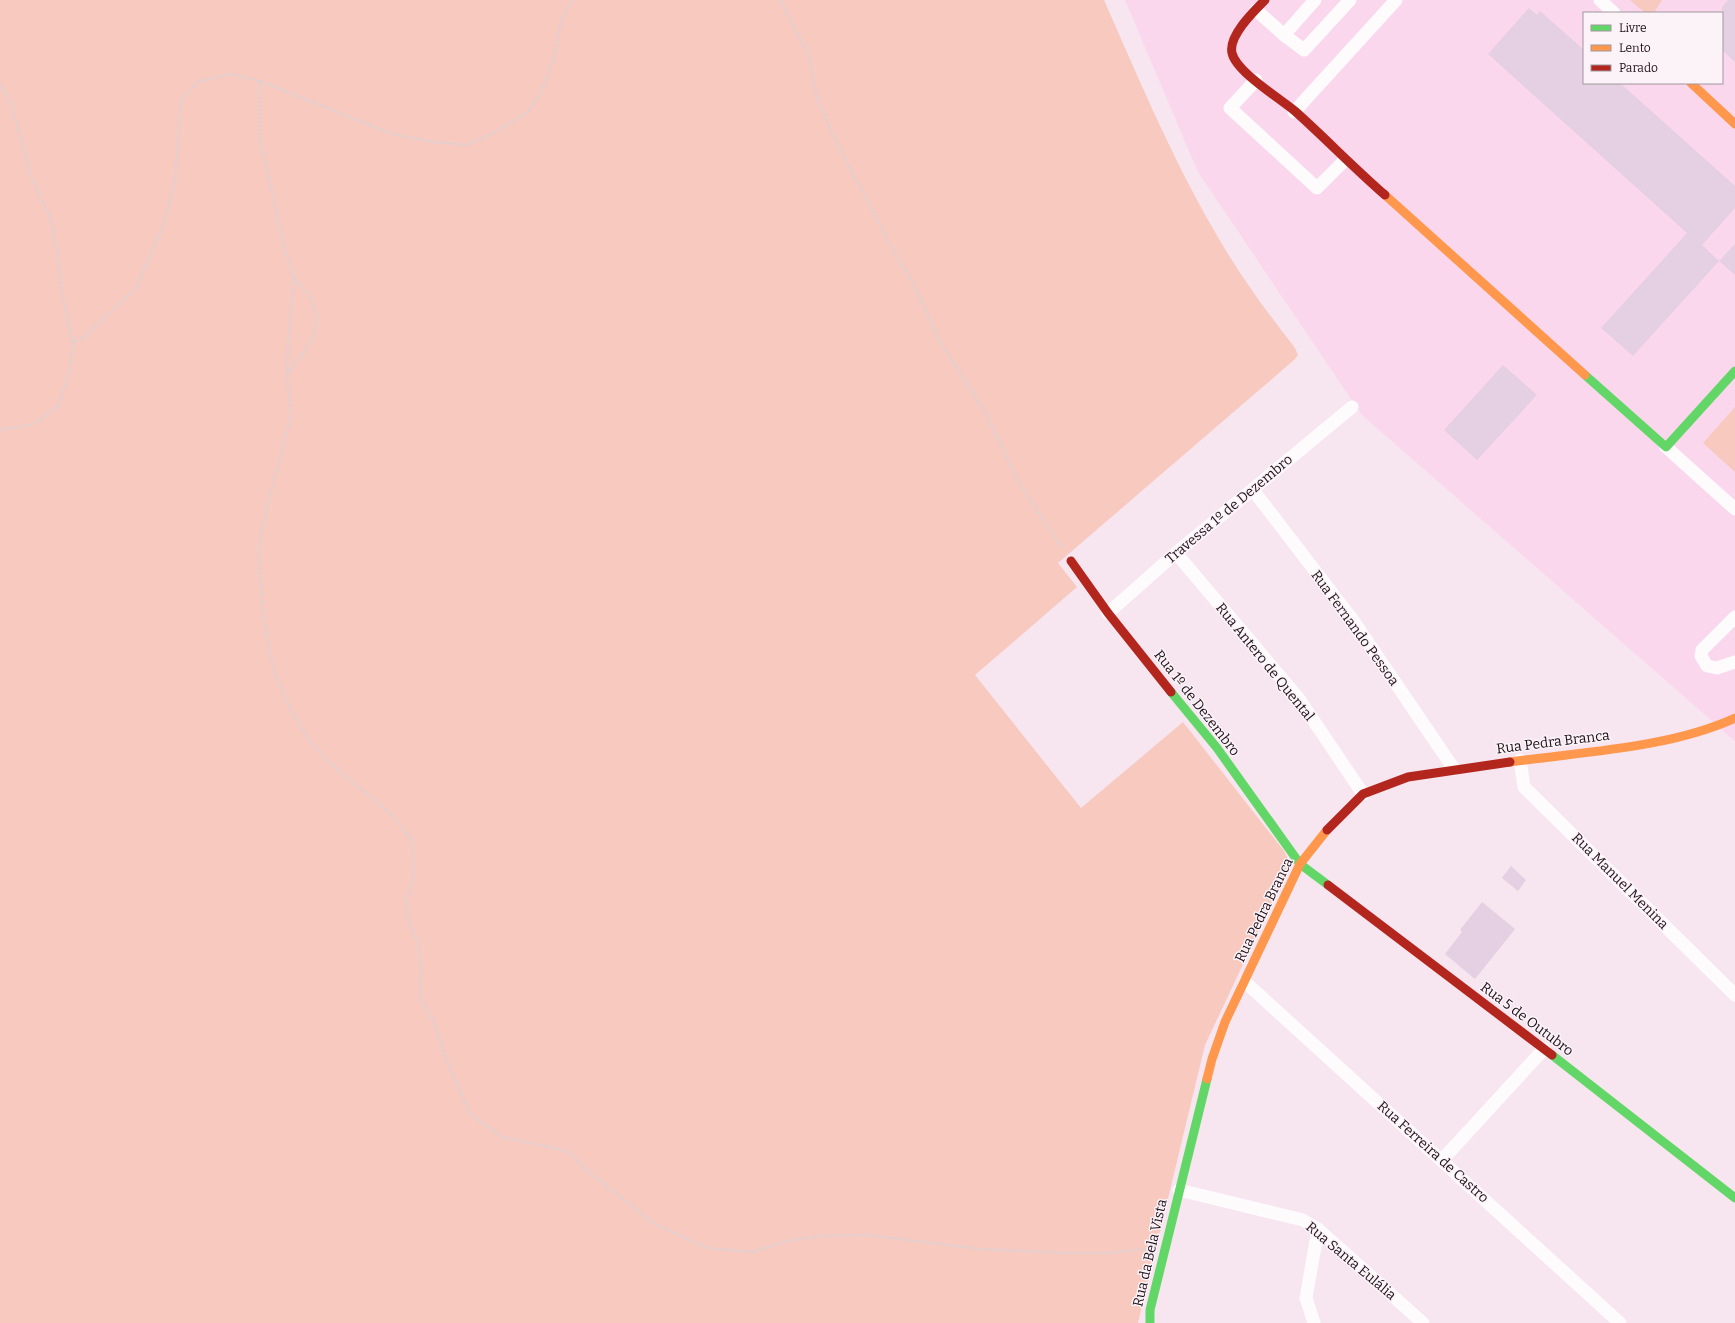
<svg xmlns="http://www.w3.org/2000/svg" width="1735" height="1323" font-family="Bitter,serif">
	<rect width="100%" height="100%" fill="#f7e5f0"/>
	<path fill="#fad7ec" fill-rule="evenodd" d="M1125,0H1735V741L1362,415L1198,172ZM1584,13H1722V83H1584Z"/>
	<g fill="#f8c9bf">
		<path d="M0,0H1104C1141,84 1177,170 1225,249C1246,284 1270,316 1295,348L1298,355L1294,360L1058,563L1077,587L975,675L1081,808L1183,722L1284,851L1289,861L1287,871L1205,1045L1138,1323H0Z"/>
		<path d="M1630,0H1662L1654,13H1645Z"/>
		<path d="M1735,407V472L1703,443Z"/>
	</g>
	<g fill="#e4cfe3">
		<path d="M1728,0H1735V62L1722,50V7Z"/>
		<path d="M1529,8L1537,15L1540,11L1584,50V83H1620L1735,186V208L1702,245L1719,261L1633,356L1601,328L1687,233L1488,54Z"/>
		<path d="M1735,244V275L1719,261Z"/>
		<path d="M1503,365L1537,395L1477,460L1444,430Z"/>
		<path d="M1511,866L1526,880L1518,891L1502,878Z"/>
		<path d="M1482,902L1515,929L1475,979L1445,954L1462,932L1460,930Z"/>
	</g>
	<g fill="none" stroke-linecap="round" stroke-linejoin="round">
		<g stroke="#d8d2d6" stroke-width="2.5" stroke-dasharray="2 2" stroke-linecap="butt">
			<path d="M780,0L808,54L818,101L833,135L888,241L911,280L941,343L986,414L1018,481L1063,549"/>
			<path d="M260,81L259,133L284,247L294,278L289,330L287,373L291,415L261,530L259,560L264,622L275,674L292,712L310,741L329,762L392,815L411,839L414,859L413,880L406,902L409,922L418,942L421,967L420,999L432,1018L445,1056L470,1114L502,1137L567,1151L588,1171L653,1223L707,1248L753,1252L787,1241L823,1236L867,1235L981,1249L1064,1253H1107L1148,1249"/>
			<path d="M0,84L12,106L32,179L51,220L57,253L63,298L73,343L70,369L58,406L34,424L0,430"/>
			<path d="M73,343L84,337L135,289L162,229L175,182L181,100L198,82L230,74L260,81L392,134L435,142L467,145L492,134L529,111L543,88L554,57L562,18L573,0"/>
			<path d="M288,373C305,352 328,326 310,297C306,290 299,284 294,278"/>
		</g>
		<g stroke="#fefbfd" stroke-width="13">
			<path d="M1315,0L1284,35L1304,50L1350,0"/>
			<path d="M1600,0L1614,13"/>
			<path d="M1256,10L1284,35"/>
			<path d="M1256,80L1230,108L1317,188L1345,160"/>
			<path d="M1294,112L1396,0"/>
			<path d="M1666,447L1735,509"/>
			<path d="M1253,490L1352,619L1454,769"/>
			<path d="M1176,553L1299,699L1363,794"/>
			<path d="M1108,613L1176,553L1352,407"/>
			<path d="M1735,617L1702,650L1701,656L1707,666L1717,668L1735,662"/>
			<path d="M1520,760L1524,787L1735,995"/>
			<path d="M1245,982L1620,1323"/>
			<path d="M1442,1160L1544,1049"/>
			<path d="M1179,1190L1303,1220L1318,1229L1423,1323"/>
			<path d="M1314,1323L1306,1298L1318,1229"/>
		</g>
		<g stroke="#63d668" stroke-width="9">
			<path d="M1585,375L1666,447L1735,371"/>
			<path d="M1171,692L1217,748L1300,864L1328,885"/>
			<path d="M1552,1055L1735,1198"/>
			<path d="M1150,1323V1310L1207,1079"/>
		</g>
		<g stroke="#ff974d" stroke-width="9">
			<path d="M1691,83L1735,124"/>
			<path d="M1385,195L1585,375"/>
			<path d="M1510,762C1581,752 1670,748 1735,718"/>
			<path d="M1207,1079L1212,1059L1225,1022L1300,864L1327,830"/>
		</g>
		<g stroke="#b3261e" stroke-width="9">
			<path d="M1265,0C1254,11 1228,36 1232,53C1236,72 1281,99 1296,112C1326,139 1354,168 1385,195"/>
			<path d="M1071,561L1108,613L1171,692"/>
			<path d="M1327,830L1363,794L1408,777L1510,762"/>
			<path d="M1328,885L1552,1055"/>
		</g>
	</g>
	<g text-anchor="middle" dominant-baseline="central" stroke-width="3" stroke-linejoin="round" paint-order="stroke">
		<g font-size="14" fill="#1d1018" stroke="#fbf3f7">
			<text transform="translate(1229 509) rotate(-40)">Travessa 1º de Dezembro</text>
			<text transform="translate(1355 628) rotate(54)">Rua Fernando Pessoa</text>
			<text transform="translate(1265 662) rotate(51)">Rua Antero de Quental</text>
			<text transform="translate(1197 703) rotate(52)">Rua 1º de Dezembro</text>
			<text transform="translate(1553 742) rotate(-7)">Rua Pedra Branca</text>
			<text transform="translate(1620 881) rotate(45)">Rua Manuel Menina</text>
			<text transform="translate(1264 910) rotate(-64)">Rua Pedra Branca</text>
			<text transform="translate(1527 1019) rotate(37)">Rua 5 de Outubro</text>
			<text transform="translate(1433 1152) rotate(42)">Rua Ferreira de Castro</text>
			<text transform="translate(1150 1253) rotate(-77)">Rua da Bela Vista</text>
			<text transform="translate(1351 1261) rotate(40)">Rua Santa Eulália</text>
		</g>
	</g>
	<rect x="1583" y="12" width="140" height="72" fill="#fbf3f7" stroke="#a2989e"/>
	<rect x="1591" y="25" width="20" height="6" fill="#63d668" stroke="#a2989e"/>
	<text x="1619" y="32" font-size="12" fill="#1d1018">Livre</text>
	<rect x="1591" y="45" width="20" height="6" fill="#ff974d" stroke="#a2989e"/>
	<text x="1619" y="52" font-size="12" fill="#1d1018">Lento</text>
	<rect x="1591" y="65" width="20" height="6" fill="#b3261e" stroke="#a2989e"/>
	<text x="1619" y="72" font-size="12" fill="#1d1018">Parado</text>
</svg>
